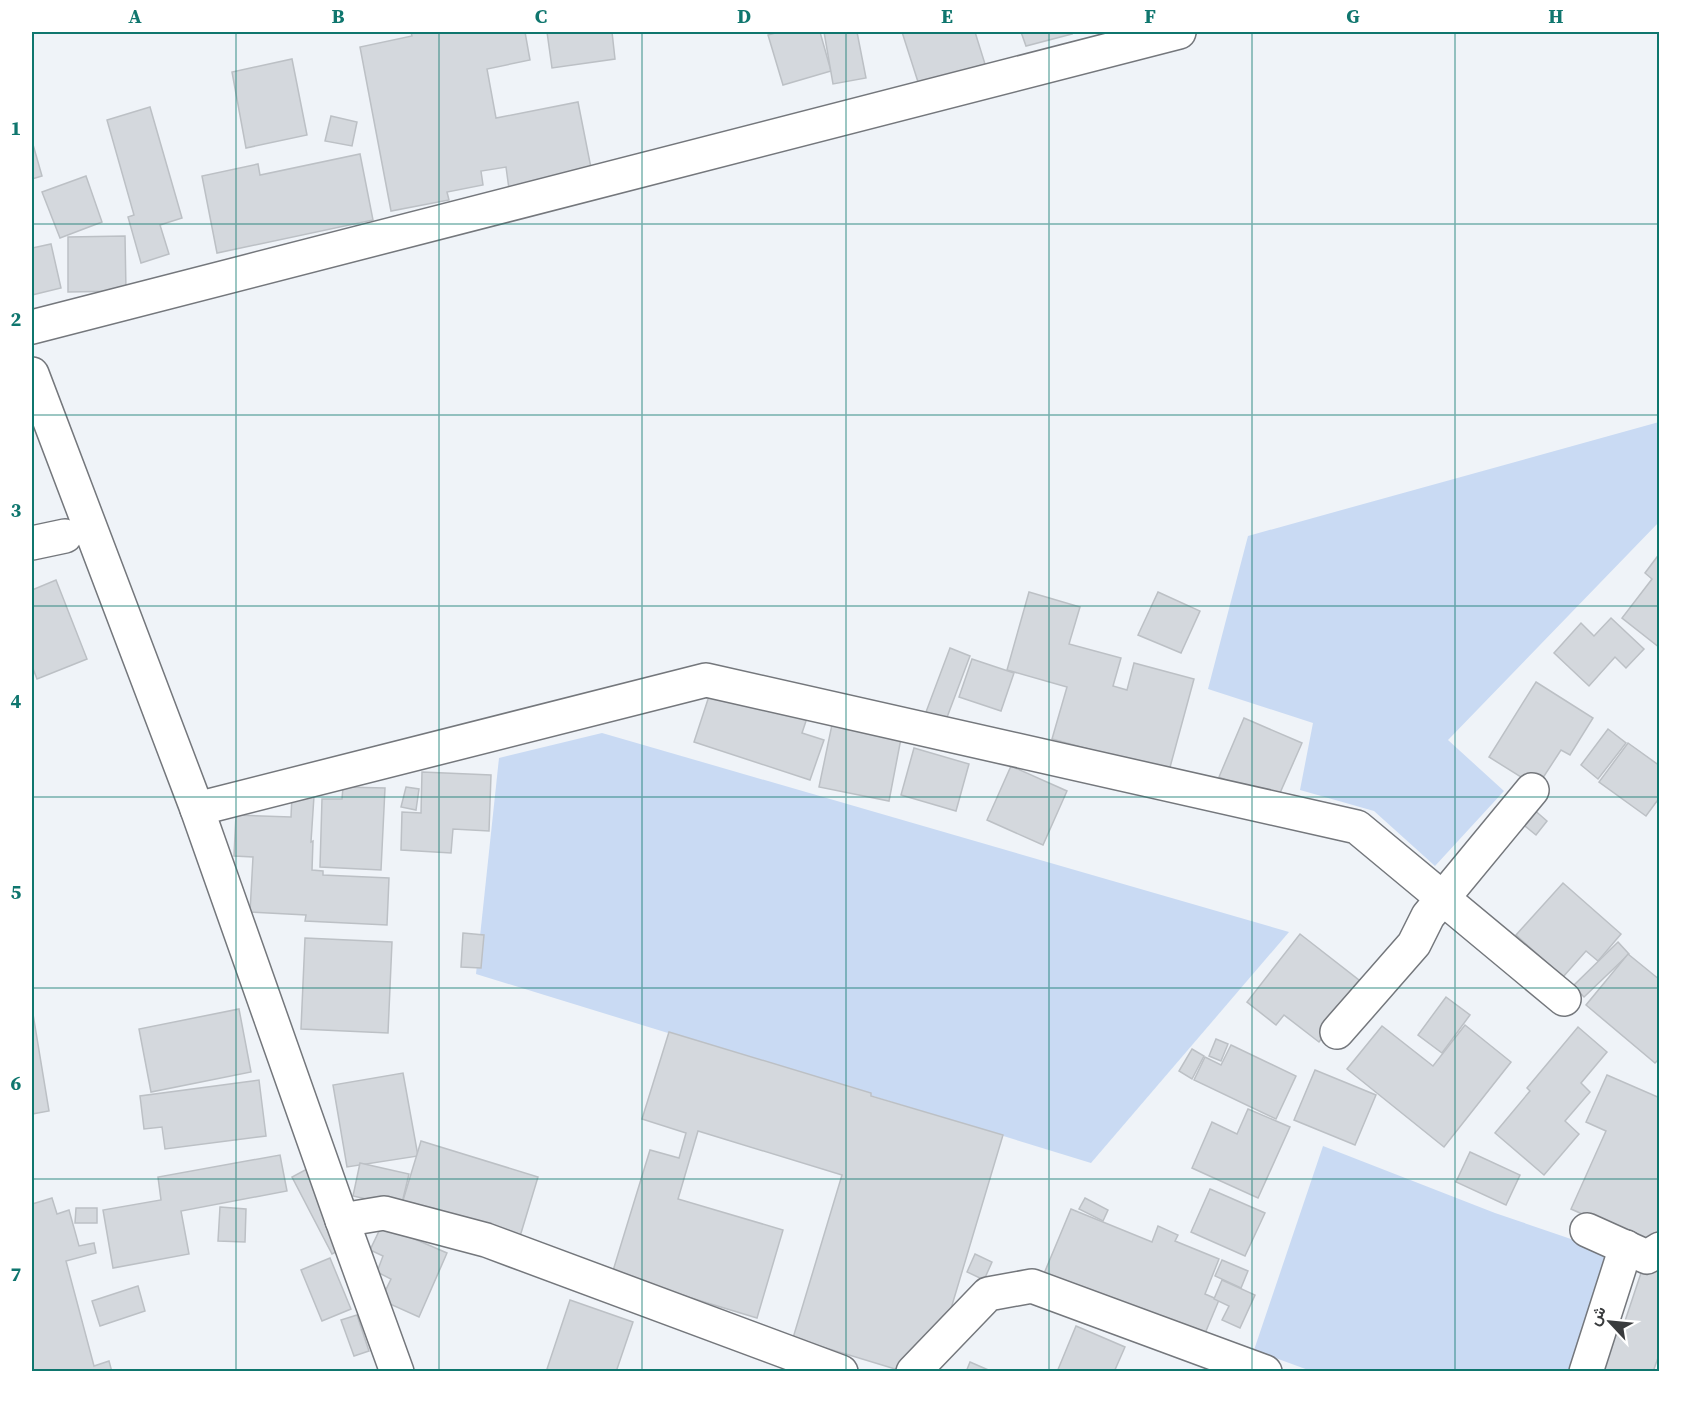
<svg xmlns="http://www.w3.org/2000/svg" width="1691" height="1403" font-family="'Source Serif 4',Vazirmatn,serif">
	<rect width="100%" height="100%" fill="#eff3f8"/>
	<g fill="#c9daf3">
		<path d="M1659,422V522L1448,740L1504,791L1435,866L1374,811L1300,790L1313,723L1208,689L1248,536Z"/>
		<path d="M602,733L1289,932L1091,1163L476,974L499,758Z"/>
		<path d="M1323,1146L1495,1213L1612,1253L1575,1371H1311L1254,1350Z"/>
	</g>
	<g fill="#d4d8dd" stroke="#bcc0c5" stroke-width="1.5">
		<path d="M411,32H525L530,60L487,69L496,118L578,102L592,173L509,189L506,167L481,171L483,185L447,192L449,200L391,211L360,47L412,36Z"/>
		<path d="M547,32H612L615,59L552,68Z"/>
		<path d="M779,32H820L831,71L783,85L768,35Z"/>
		<path d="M824,32H857L866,78L833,84Z"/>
		<path d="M902,32H975L985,64L919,85Z"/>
		<path d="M1021,32H1071L1072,34L1026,46Z"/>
		<path d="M292,59L307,135L246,148L232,72Z"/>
		<path d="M150,107L182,218L160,225L169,254L141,263L128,217L134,215L107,120Z"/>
		<path d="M331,116L357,122L352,146L325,141Z"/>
		<path d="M32,141L42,176L32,179Z"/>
		<path d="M360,154L373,220L217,253L202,176L258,164L260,175Z"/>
		<path d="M86,176L102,222L60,238L42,192Z"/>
		<path d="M125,236L126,291L68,292V237Z"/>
		<path d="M51,244L61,288L32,295V248Z"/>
		<path d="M1657,557L1660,560V648L1622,618L1652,579L1645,573Z"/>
		<path d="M56,580L87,659L37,679L32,666V590Z"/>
		<path d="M1029,592L1080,607L1069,644L1121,658L1113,686L1127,690L1134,663L1194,679L1169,771L1052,739L1067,687L1007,670Z"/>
		<path d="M1158,592L1200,611L1181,653L1138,635Z"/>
		<path d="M1611,618L1644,649L1626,668L1615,657L1589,686L1554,653L1581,623L1594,636Z"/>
		<path d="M950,648L970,656L946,720L926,712Z"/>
		<path d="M972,659L1014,673L1001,711L959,697Z"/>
		<path d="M1536,682L1593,718L1570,755L1561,750L1537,787L1489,757Z"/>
		<path d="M712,687L807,718L802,733L824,740L810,780L694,742Z"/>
		<path d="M834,715L903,728L889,801L819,787Z"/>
		<path d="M1244,718L1302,743L1276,802L1219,777Z"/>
		<path d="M1608,729L1626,743L1598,779L1581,765Z"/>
		<path d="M1628,743L1660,766V797L1646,816L1599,782Z"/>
		<path d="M914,748L969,764L956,811L901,795Z"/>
		<path d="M1011,766L1067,791L1043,845L987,820Z"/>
		<path d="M422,772L491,775L489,831L453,829L451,853L401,850L402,812L421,813Z"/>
		<path d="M343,787L385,788L381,870L320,867L322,799H342Z"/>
		<path d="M406,787L419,789L416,810L401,807Z"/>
		<path d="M292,795L314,796L311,842L313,841L312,870L323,871V875L389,878L387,925L305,921L306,915L250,912L253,857L234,856L236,815L291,817Z"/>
		<path d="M1532,808L1547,821L1536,835L1520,822Z"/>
		<path d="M1563,883L1621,934L1598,961L1586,951L1563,977L1516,935Z"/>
		<path d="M463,933L484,935L481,968L461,967Z"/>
		<path d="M1300,934L1364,984L1319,1042L1284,1015L1276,1025L1247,1002Z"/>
		<path d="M305,938L392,942L388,1033L301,1029Z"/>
		<path d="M1618,942L1629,954L1584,997L1573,986Z"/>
		<path d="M1628,954L1660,980V1058L1655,1063L1586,1005Z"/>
		<path d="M1446,997L1470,1015L1442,1053L1418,1035Z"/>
		<path d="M32,1008L49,1111L32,1114Z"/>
		<path d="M239,1009L251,1072L151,1092L139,1029Z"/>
		<path d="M1465,1025L1511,1062L1444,1147L1347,1069L1382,1026L1433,1066Z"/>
		<path d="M1578,1027L1607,1052L1581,1083L1590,1092L1565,1121L1579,1134L1544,1175L1495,1133L1530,1091L1527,1088Z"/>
		<path d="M669,1032L871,1093V1096L1003,1135L932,1372H905L793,1338L842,1175L698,1131L678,1199L783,1230L757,1318L612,1274L650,1150L679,1158L686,1133L642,1119Z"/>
		<path d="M1216,1039L1228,1044L1221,1061L1209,1056Z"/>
		<path d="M1231,1045L1296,1076L1276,1119L1194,1080L1205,1057L1221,1065Z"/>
		<path d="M1192,1049L1204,1056L1192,1079L1179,1071Z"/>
		<path d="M1315,1070L1376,1095L1355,1145L1294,1120Z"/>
		<path d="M403,1073L418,1156L347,1167L333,1085Z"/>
		<path d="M1607,1075L1660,1098V1235L1654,1246L1571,1209L1606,1131L1586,1122Z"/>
		<path d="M259,1080L266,1136L165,1149L162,1127L144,1129L140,1096Z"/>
		<path d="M1248,1109L1290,1127L1258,1198L1192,1168L1212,1122L1237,1134Z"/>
		<path d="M421,1141L538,1177L518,1243L401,1207Z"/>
		<path d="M1470,1152L1520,1175L1506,1205L1456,1182Z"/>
		<path d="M280,1155L287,1191L181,1211L189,1254L113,1268L103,1210L161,1200L158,1177Z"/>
		<path d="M320,1162L360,1240L332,1254L292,1177Z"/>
		<path d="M360,1163L409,1174L401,1207L353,1196Z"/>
		<path d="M1210,1189L1265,1213L1245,1256L1191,1232Z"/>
		<path d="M52,1198L57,1214L69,1210L79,1246L94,1243L96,1253L66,1261L94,1366L109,1361L112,1372H32V1204Z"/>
		<path d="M1085,1198L1108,1210L1103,1221L1079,1209Z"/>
		<path d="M220,1207L246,1209L245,1242L218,1241Z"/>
		<path d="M76,1208H97V1223H75Z"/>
		<path d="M1071,1209L1152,1242L1158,1226L1178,1235L1175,1241L1219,1259L1205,1294L1219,1300L1201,1343L1043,1276Z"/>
		<path d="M382,1225L447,1253L419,1317L381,1300L391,1279L377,1272L383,1256L370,1250Z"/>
		<path d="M975,1254L992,1262L984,1280L967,1272Z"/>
		<path d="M330,1258L351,1309L322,1321L301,1270Z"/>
		<path d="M1222,1260L1248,1271L1241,1288L1215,1276Z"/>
		<path d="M1644,1264L1660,1269V1352L1653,1372H1598L1604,1321L1623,1327Z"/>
		<path d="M1222,1280L1255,1295L1240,1328L1222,1320L1229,1306L1214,1299Z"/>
		<path d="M138,1286L145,1311L100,1326L92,1301Z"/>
		<path d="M570,1300L633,1322L616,1372H555L547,1369Z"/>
		<path d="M357,1315L369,1351L354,1356L341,1320Z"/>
		<path d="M1076,1326L1125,1347L1114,1372H1057Z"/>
		<path d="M970,1362L993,1372H966Z"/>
	</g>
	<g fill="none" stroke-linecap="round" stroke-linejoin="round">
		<defs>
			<g id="minor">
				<path d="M32,327L1179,32"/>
				<path d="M32,374L197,809L342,1220L397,1372"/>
				<path d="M32,543L65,536"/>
				<path d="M197,809L706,680L1357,827L1564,999"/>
				<path d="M1337,1032L1414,944L1428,916L1532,790"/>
				<path d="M342,1220L384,1213L486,1240L841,1372"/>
				<path d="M1587,1230L1647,1257L1660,1249"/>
				<path d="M913,1372L988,1294L1032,1286L1265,1372"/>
				<path d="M1586,1372L1626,1247"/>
			</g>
		</defs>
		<use href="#minor" stroke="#74777c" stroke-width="36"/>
		<use href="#minor" stroke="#fff" stroke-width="33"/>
	</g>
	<path fill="none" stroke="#0f766e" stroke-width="1.5" stroke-opacity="0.55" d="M236,32V1372M439,32V1372M642,32V1372M846,32V1372M1049,32V1372M1252,32V1372M1455,32V1372M32,224H1660M32,415H1660M32,606H1660M32,797H1660M32,988H1660M32,1179H1660"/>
	<rect width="1691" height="1403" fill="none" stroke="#ffffff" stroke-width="66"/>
	<g transform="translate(1610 1322) rotate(296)" stroke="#ffffff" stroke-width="4.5" paint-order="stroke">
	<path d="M0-4.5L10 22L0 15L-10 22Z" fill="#393b3d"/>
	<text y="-9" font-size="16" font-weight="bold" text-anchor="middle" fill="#393b3d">ش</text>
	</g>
	<rect x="33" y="33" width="1625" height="1337" fill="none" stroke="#0f766e" stroke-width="2"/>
	<g font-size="20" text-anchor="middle" font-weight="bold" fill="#0f766e">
		<text x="135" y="23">A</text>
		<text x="338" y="23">B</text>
		<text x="541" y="23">C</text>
		<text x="744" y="23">D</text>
		<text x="947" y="23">E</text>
		<text x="1150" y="23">F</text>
		<text x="1353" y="23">G</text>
		<text x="1556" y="23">H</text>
		<text x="16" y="135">1</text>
		<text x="16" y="326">2</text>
		<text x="16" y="517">3</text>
		<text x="16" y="708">4</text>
		<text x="16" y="899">5</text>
		<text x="16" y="1090">6</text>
		<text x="16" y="1281">7</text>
	</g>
</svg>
